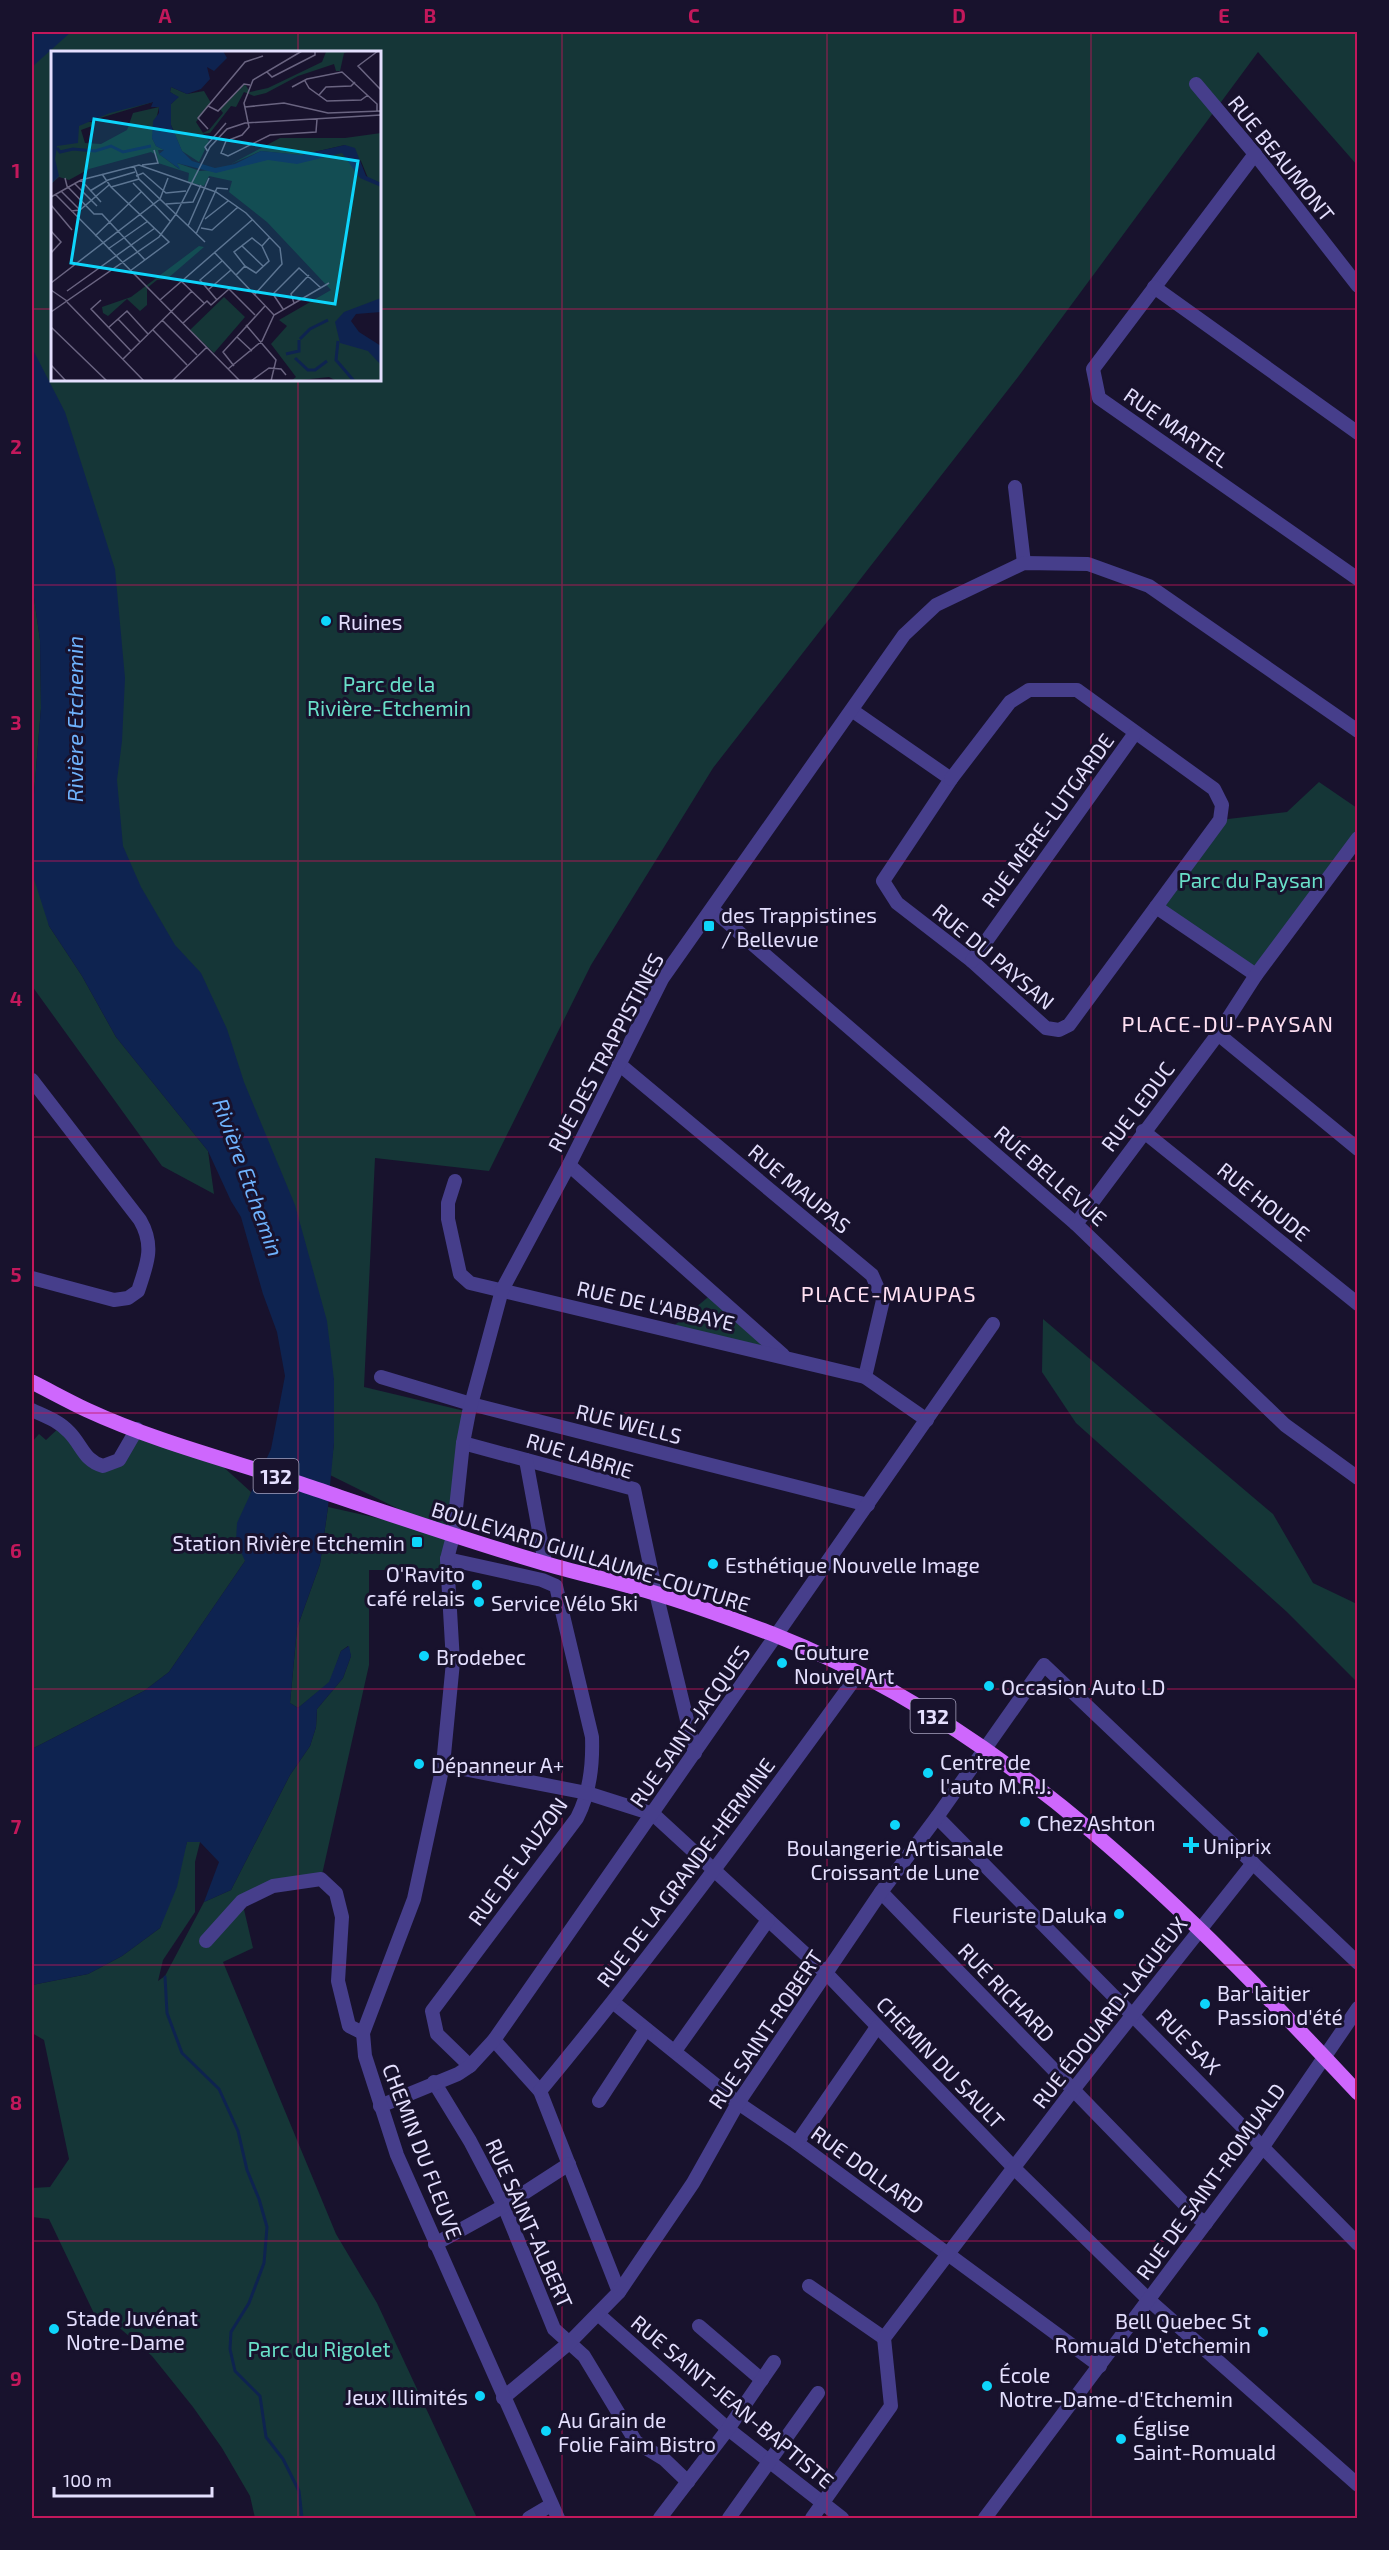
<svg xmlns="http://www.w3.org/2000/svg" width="1389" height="2550" font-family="'Exo 2',sans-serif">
	<rect width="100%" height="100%" fill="#18122d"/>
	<g fill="#153637" fill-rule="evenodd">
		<path d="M32,32H1357V165L1258,52L1018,377L713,768L591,965L489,1171L375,1158L364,1387L469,1412L448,1570H369V1665L321,1879L242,1901L253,1948L223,1962L336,2234L377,2303L477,2518H255L250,2496L222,2448L193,2407L152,2356L115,2324H99L49,2219L32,2217V2188L50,2187L69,2159L44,2040L32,2033V1985L88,1974L122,1956L160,1928L187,1842H200L195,1862V1912L163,1960L158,1981L165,1976L204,1902L231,1890L290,1775L310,1746L316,1727L317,1709L343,1678L351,1656L348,1646L341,1651L330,1682L298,1708L290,1703L297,1628L320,1564L328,1507L449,1534L330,1475L334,1443V1380L280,1254L111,927L32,450ZM52,52H380V380H52Z"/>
		<path d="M32,584L40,640L41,708L34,794L49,926L82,976L116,1037L208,1151L214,1194L162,1166L32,986Z"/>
		<path d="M1319,782L1357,808V838L1256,975L1156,907L1220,820L1287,812Z"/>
		<path d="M713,1293L784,1356L670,1329Z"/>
		<path d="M1043,1319L1273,1514L1313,1583L1357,1604V1682L1287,1612L1076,1423L1042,1372Z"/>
		<path d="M62,1425L90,1461L119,1460L130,1427L209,1454L251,1492L245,1561L169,1672L144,1691L32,1749V1442L39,1434L46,1440Z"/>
	</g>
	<g fill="#0e2350">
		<path d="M32,32H71L32,67Z"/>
		<path d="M32,348L65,412L115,569L125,678L122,741L117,780L123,846L141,887L175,945L201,973L227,1029L244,1082L295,1205L327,1321L334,1380V1443L328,1507L320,1564L297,1628L290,1703L298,1708L329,1682L341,1651L349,1646L351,1656L343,1678L317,1709L316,1727L310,1746L290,1775L231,1890L204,1902L219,1862L200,1842H187L177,1887L160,1928L122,1956L88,1974L32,1985V1749L144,1691L169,1672L245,1561L236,1541L237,1523L271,1449L285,1376L277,1332L263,1294L241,1217L231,1201L208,1151L116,1037L82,976L49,926L34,879V794L41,708L40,640L32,584Z"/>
	</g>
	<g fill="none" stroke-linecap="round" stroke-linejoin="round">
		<path stroke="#0e2350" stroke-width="3" d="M165,1977L167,2013L182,2053L219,2089L238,2131L247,2170L259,2199L267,2227L264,2263L249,2303L231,2332L230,2349L235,2371L260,2396L266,2437L283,2459L299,2491L302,2518"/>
		<g stroke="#463e8b" stroke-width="14">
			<path d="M1196,84L1255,154L1358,286"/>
			<path d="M1255,154L1093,369L1099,398L1358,579"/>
			<path d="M1154,287L1358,433"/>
			<path d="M1015,487L1024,563"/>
			<path d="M853,711L951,779L883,881L897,903L972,961L1046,1028L1059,1030L1069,1025L1156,907"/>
			<path d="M951,779L1010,702L1029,690H1077L1214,789L1222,805L1220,820L1156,907L1256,975"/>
			<path d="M712,909L1076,1224L1285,1425L1358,1478"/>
			<path d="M972,961L1135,733"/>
			<path d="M1218,1034L1358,1149"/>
			<path d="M619,1064L872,1275L883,1300L865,1377"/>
			<path d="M32,1080L140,1220C155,1246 147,1264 138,1291L128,1298L114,1300L32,1278"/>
			<path d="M1143,1131L1358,1304"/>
			<path d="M569,1165L783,1355"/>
			<path d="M455,1181L448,1203V1219L460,1274L470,1283L865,1377L927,1420"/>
			<path d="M1076,1224L1218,1034L1256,975L1358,838"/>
			<path d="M381,1377L471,1404L868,1505"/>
			<path d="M32,1410C45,1416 59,1421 69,1432C82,1445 84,1461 103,1466L119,1460L137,1429"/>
			<path d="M463,1443L634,1489L656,1593L695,1753"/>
			<path d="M526,1460L545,1563"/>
			<path d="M447,1559L542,1580L556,1586L592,1737C593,1765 590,1793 577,1818L432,2011L437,2034L470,2066"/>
			<path d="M443,1765L587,1793L653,1814L827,1974L1014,2168L1150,2301L1358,2485"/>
			<path d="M937,1817L1358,2244"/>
			<path d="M881,1892L1197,2217L1206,2223"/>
			<path d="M206,1941L242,1901L273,1886L321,1879L336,1893L342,1917L338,1981L349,2026L363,2033"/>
			<path d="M614,2003L738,2103L797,2143L1100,2366"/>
			<path d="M494,2040L540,2091L619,2292"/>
			<path d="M675,2051L768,1920"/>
			<path d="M434,2082L470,2141L504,2206L554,2329L584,2356L636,2442L664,2459L688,2482"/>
			<path d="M540,2091C652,1956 756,1815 859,1673"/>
			<path d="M599,2101L646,2029"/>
			<path d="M380,2106L458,2074L470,2066L494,2040L993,1324"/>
			<path d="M797,2143L877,2027"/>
			<path d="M435,2244L504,2206L569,2164"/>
			<path d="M809,2286L884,2338"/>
			<path d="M598,2314L728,2429L842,2518"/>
			<path d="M699,2326L762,2380"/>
			<path d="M503,2398L569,2343L619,2292L693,2183L738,2103L881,1892L937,1817L1044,1665L1358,1963"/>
			<path d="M529,2518L551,2505"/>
			<path d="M558,2518L397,2155L365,2056L363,2033L414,1899L443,1765L453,1662L447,1559L453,1536L463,1443L469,1412L502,1290L569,1165L662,979L904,635L936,605L1024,563L1088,564L1149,586L1358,731"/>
			<path d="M660,2518L728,2429L774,2362"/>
			<path d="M729,2518L818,2393"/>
			<path d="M812,2518L891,2406L884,2338L1073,2090L1253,1863"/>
			<path d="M985,2518L1262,2148L1358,2008"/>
		</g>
		<path stroke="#ce67fd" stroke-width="15" d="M32,1382C50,1391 68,1401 87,1410C154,1441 228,1460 298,1483C378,1510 458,1538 540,1562C577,1573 614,1581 651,1592C693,1604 735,1620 775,1635C1009,1727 1190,1913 1358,2093"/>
	</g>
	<path fill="none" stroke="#c2185b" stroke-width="1.5" stroke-opacity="0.55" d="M298,32V52M562,32V2518M827,32V2518M1091,32V2518M32,309H52M380,309H1358M298,380V2518M32,585H1358M32,861H1358M32,1137H1358M32,1413H1358M32,1689H1358M32,1965H1358M32,2241H1358"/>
	<g fill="#0ed5fb" stroke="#18122d" stroke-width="2">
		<circle cx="326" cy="621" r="6"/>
		<rect x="703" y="920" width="12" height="12" rx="3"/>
		<rect x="411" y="1536" width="12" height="12" rx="3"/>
		<circle cx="713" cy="1564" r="6"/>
		<circle cx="477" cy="1585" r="6"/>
		<circle cx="479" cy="1602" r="6"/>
		<circle cx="424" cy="1656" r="6"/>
		<circle cx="782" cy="1663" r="6"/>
		<circle cx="989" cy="1686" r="6"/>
		<circle cx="419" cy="1764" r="6"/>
		<circle cx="928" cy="1773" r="6"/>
		<circle cx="1025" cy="1822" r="6"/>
		<circle cx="895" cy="1825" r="6"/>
		<path d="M1188 1836h6v6h6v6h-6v6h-6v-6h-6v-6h6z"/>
		<circle cx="1119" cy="1914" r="6"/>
		<circle cx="1205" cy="2004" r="6"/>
		<circle cx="54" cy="2329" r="6"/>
		<circle cx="1263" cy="2332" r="6"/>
		<circle cx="987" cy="2386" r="6"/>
		<circle cx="480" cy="2396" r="6"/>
		<circle cx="546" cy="2431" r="6"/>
		<circle cx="1121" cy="2439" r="6"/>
	</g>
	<g text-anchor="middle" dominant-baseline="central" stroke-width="6" stroke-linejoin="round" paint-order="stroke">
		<g fill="#18122d" stroke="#a7a2bf" stroke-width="1.5">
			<rect x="253.5" y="1459" width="45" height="34" rx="4.5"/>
			<rect x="910.5" y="1699" width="45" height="34" rx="4.5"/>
		</g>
		<g font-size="20" font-weight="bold" fill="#e4dffe">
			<text x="276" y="1476">132</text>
			<text x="933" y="1716">132</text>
		</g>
		<g font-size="21" fill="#e4dffe" stroke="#18122d">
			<text transform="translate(1282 158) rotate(51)">RUE BEAUMONT</text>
			<text transform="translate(1177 427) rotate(35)">RUE MARTEL</text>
			<text transform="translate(1047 820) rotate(-54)">RUE MÈRE-LUTGARDE</text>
			<text transform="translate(994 956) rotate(40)">RUE DU PAYSAN</text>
			<text transform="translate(605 1052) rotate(-62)">RUE DES TRAPPISTINES</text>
			<text transform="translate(1137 1106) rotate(-53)">RUE LEDUC</text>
			<text transform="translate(1051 1175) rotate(41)">RUE BELLEVUE</text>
			<text transform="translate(800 1188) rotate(40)">RUE MAUPAS</text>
			<text transform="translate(1264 1201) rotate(39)">RUE HOUDE</text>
			<text transform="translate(656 1305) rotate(13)">RUE DE L'ABBAYE</text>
			<text transform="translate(629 1423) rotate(14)">RUE WELLS</text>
			<text transform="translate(580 1455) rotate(17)">RUE LABRIE</text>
			<text transform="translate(591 1556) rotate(17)">BOULEVARD GUILLAUME-COUTURE</text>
			<text transform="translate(689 1726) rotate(-55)">RUE SAINT-JACQUES</text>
			<text transform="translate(517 1861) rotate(-54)">RUE DE LAUZON</text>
			<text transform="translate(685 1872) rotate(-53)">RUE DE LA GRANDE-HERMINE</text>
			<text transform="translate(1007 1992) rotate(46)">RUE RICHARD</text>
			<text transform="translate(1109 2012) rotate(-52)">RUE ÉDOUARD-LAGUEUX</text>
			<text transform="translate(765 2029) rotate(-56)">RUE SAINT-ROBERT</text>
			<text transform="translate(1189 2041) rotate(46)">RUE SAX</text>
			<text transform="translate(941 2062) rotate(46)">CHEMIN DU SAULT</text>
			<text transform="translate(423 2151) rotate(69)">CHEMIN DU FLEUVE</text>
			<text transform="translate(868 2169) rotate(36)">RUE DOLLARD</text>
			<text transform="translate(1210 2181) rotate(-54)">RUE DE SAINT-ROMUALD</text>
			<text transform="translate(530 2223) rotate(66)">RUE SAINT-ALBERT</text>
			<text transform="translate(733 2401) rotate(40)">RUE SAINT-JEAN-BAPTISTE</text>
		</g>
		<g font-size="21" fill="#e4dffe" stroke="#18122d" text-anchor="start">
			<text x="338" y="621">Ruines</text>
			<text x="721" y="914">des Trappistines<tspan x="721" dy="24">/ Bellevue</tspan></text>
			<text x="405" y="1542" text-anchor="end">Station Rivière Etchemin</text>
			<text x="725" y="1564">Esthétique Nouvelle Image</text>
			<text x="465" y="1573" text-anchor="end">O'Ravito<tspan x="465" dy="24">café relais</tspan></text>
			<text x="491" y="1602">Service Vélo Ski</text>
			<text x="794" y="1651">Couture<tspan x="794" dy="24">Nouvel Art</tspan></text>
			<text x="436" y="1656">Brodebec</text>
			<text x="1001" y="1686">Occasion Auto LD</text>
			<text x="940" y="1761">Centre de<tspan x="940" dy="24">l'auto M.R.J.</tspan></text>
			<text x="431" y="1764">Dépanneur A+</text>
			<text x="1037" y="1822">Chez Ashton</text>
			<text x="1203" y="1845">Uniprix</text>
			<text x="895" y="1847" text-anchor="middle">Boulangerie Artisanale<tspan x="895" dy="24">Croissant de Lune</tspan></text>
			<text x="1107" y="1914" text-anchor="end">Fleuriste Daluka</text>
			<text x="1217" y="1992">Bar laitier<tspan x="1217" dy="24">Passion d'été</tspan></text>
			<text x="66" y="2317">Stade Juvénat<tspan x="66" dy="24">Notre-Dame</tspan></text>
			<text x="1251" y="2320" text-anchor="end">Bell Quebec St<tspan x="1251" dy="24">Romuald D'etchemin</tspan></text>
			<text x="999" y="2374">École<tspan x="999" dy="24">Notre-Dame-d'Etchemin</tspan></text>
			<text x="468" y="2396" text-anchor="end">Jeux Illimités</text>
			<text x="558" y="2419">Au Grain de<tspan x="558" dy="24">Folie Faim Bistro</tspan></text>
			<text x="1133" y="2427">Église<tspan x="1133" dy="24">Saint-Romuald</tspan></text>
		</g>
		<g font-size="21" fill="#69e0c9" stroke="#18122d">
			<text x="389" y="683">Parc de la<tspan x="389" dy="24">Rivière-Etchemin</tspan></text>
			<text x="1251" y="879">Parc du Paysan</text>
			<text x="319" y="2348">Parc du Rigolet</text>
		</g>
		<g font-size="22" font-style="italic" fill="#6eb2fd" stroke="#18122d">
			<text transform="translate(74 719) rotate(-90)">Rivière Etchemin</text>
			<text transform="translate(249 1177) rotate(70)">Rivière Etchemin</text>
		</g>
		<g font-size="22" letter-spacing="1.5" fill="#ffe0f2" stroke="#18122d">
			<text x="1228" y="1023">PLACE-DU-PAYSAN</text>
			<text x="889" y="1293">PLACE-MAUPAS</text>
		</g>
	</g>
	<g transform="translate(51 51)">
		<rect width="330" height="330" fill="#18122d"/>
		<path d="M299,0L293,2L289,20H285L283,13L247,25L215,42L203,45L193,41L185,56L180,55L159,82L152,83L158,90L148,111L131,100L120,74V53L127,46L119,41L120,36L136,43L153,40L160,52L145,71L152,82L158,79L172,62L169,58L194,33L199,41L217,37L271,11L275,1ZM102,51L36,71H41V75L30,79L34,92L50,93L76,79L82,62L108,56L101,87L105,95L113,99H107L108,103L128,118L126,112L149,120L173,118L209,106L248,108L289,99L299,101L314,127L330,133V253L297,263L292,276L330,304V330H286L278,326L240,330L245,326L220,293L236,275L228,269L280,239L216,171L178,141L181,130L158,125L153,135L137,131L138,122L107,112L106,104L100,101L38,118L18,129L8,126L0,133V57ZM330,82V132L317,127L310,110L294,94L250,104L210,100L180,113L229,87H294ZM148,195L153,196L116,228L106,229L96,237V254L89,260L76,248L57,265L52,262L51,256L80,246ZM173,246L194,266L163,302L139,279Z" fill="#153637"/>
		<path d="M0,0H172L176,7L163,20L156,16L159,28L150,38L136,43L120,36L119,41L128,46L120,53V74L131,100L141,110L164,117L184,113L210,100L250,104L294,94L304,97L315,125L330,132V136L309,127L291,102L246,113L217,109L165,122L126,112L130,119L108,103L113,99L105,95L101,87L102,70L108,62V56H100L102,51L59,62L28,75L27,92L6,95L4,108L8,125L0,133ZM330,247V261L305,263L300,270L308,281L330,295V314L317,300L289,292L284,271L293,261Z" fill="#0e2350"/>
		<path fill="none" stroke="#0e2350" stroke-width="3" d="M6,97L9,101L22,98L44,100L60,95L72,101L100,95M249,288L259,278L277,269M287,290L285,309L303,330M235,303L248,300V289M244,307L257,319H264L276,310"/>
		<path fill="none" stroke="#6a6481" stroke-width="1.5" d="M251,0L202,29L193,52L198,76L191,84L175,90L170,102L177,105L219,84L265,81L266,68M327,0L307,15L330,39M216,21L221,26L264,4V0M254,30L258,37L276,50L310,49L317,44M199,34L193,33L167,60L157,55L194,11L212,5M241,36L256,28L291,21L326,53V60M268,44L275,36L300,35L304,31M194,56L233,52L277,62L330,60M157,78L147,67L157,55M157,101L154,96L175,72M91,114L107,112L103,99M83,115L88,128L154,191M51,123L60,136L118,191L79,220M85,125L92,122L115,142L135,140M14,127L16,135L43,163H51L94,209M30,129L50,151M23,132L46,155M82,132L120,171M60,136L88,128M10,140L28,158M39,140L57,129L84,121M4,143L189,330M0,146L30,129L88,114L165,141L195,162L229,197L231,213L204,243M115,153L142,151L150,134M0,154L21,179M20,160L29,159L58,134M154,168L177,150M137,175L158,127M150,177L161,179L187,156M0,180L10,191L0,202M145,183L166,137L177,138M44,185L90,141M191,195L212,215M57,198L97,170M163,201L223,264M194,215L183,201L201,187L211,195L219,186M185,224L194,215L205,222L218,210L211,195M129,229L153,252M0,232L109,148L117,127M0,239L16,250M157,239L180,219M16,240L104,177M50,249L40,258L80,300M109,249L201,169M166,249L149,229L171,210M16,251L93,330M243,252L240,243L258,224M232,258L222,243L248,217L270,237M0,261L108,186L125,163L159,96L176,78L194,72L330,64M67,268L89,291M111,269L146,304M132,272L156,250L160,254L178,238L204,264M195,274L225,309L220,330M0,276L56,330M57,277L76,260L97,283M102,279L136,314M186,286L201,300M72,308L141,240M0,314L15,330M183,315L172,301L214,255M177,318L211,290L223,264L278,232M121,330L156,296M200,330L218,317L230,318L235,324"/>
		<path fill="#0ed5fb" fill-opacity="0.15" stroke="#0ed5fb" stroke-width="3" d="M43,68L307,110L284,253L20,212Z"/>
		<rect width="330" height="330" fill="none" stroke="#e4dffe" stroke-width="3"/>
	</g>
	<rect width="1389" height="2550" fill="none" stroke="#18122d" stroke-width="66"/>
	<path d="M54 2487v9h158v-9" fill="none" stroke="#e4dffe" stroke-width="3"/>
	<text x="63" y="2487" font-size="18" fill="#e4dffe" stroke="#18122d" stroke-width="4.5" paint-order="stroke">100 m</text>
	<rect x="33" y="33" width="1323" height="2484" fill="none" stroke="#c2185b" stroke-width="2"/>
	<g font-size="20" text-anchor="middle" font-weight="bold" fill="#c2185b">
		<text x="165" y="23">A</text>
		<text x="430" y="23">B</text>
		<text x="694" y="23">C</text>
		<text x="959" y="23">D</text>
		<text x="1224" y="23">E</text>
		<text x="16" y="178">1</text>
		<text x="16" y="454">2</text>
		<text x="16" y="730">3</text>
		<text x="16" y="1006">4</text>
		<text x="16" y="1282">5</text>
		<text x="16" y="1558">6</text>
		<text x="16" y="1834">7</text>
		<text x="16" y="2110">8</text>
		<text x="16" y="2386">9</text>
	</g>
</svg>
